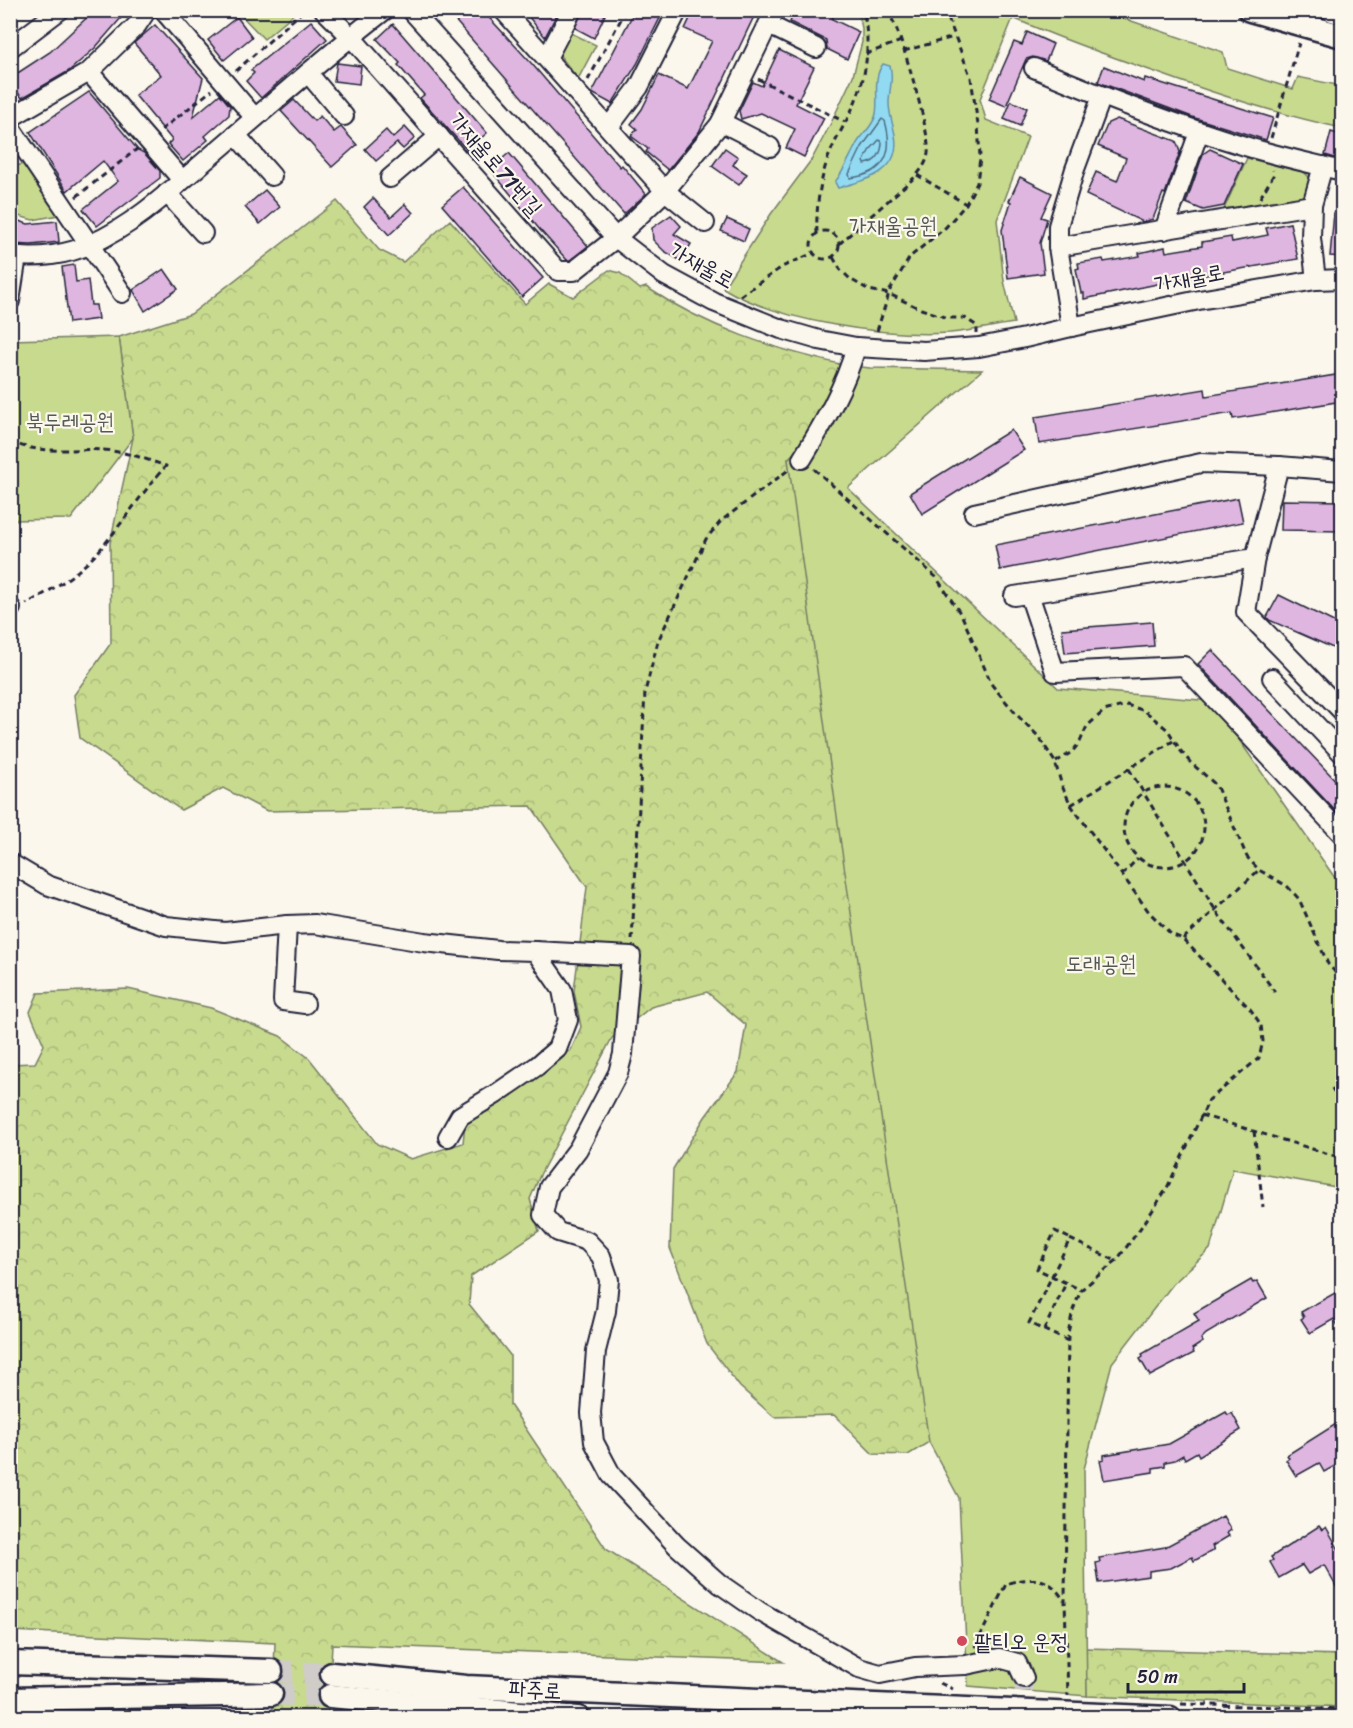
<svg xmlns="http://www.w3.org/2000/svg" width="1353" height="1728" font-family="Sriracha,'Poor Story',sans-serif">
	<defs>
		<pattern id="forest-crowns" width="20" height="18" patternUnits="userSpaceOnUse" patternTransform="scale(1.5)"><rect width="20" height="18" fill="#c8da8e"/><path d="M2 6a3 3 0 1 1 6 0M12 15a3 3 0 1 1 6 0" fill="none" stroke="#acbb7b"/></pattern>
	</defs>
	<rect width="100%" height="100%" fill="#fbf7ec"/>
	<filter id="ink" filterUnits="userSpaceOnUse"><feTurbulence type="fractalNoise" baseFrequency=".0167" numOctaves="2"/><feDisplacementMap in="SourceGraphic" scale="12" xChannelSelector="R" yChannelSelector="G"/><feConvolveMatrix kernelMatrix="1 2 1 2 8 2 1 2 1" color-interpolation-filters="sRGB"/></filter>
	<g filter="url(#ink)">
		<g fill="url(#forest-crowns)" stroke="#757e64" stroke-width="1.5">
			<path d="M337,201L379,250L403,262L450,220L525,304L549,284L573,297L609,270L620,273L640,289L646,287C708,328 773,349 844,365L807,440L788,459L947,1414L929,1442L908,1455L873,1454L834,1415L774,1417L740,1387L707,1344L670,1248L673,1169L705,1117L738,1072L746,1025L707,992L651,1007L612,1038L541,1173L530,1199L539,1231L471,1276L469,1304L510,1355V1405L606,1549L783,1662L332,1644L328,1717L272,1718L275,1643L11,1631L10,1064L35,1063L44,1045L30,1012L38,993L128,989L211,1008L280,1036L309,1058L377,1144L411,1159L463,1143L465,1123L571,1050L581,1027L574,991L587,887L531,806L267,811L223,788L181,810L80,738L74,695L111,643L110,543L133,438L119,337L191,314Z"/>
			<path d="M1085,1648L1342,1655V1707L1087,1696Z"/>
		</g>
		<g fill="#c8da8e" stroke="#757e64" stroke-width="1.5">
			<path d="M237,11H297L264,39Z"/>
			<path d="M858,11H1102L1223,52L1227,68L1293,89L1298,77L1342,86V128C1280,115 1219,95 1158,73C1109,56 1061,39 1013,18L980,99L986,120L1028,137L997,220L1004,281L1014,323C993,326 971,331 950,333C885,337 780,322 723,288L771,214L812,159L831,123L853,76L862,42V28Z"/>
			<path d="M569,32L596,45L578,79L558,53Z"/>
			<path d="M1247,158L1304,172L1310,178L1312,187L1305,198L1224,209Z"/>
			<path d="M26,163L59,215L33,220L11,214L10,168Z"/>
			<path d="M119,337L133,438L71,519L11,520V340Z"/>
			<path d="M844,365L870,368L982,370L848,488L1058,688L1212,701L1342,888V1188L1233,1169L1210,1249L1173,1284L1112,1363L1084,1469L1087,1696L968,1686L959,1498L929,1442L841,845L788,459L807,440Z"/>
		</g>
		<path fill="#91daf2" stroke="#6590a9" stroke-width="1.5" d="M883,64L890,66C894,79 889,89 889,103C889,114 893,124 895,135C902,173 865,180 838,188L835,182C844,171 849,158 856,145C862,134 873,127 876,114C879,96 872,79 883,64Z"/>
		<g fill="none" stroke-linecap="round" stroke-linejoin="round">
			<g stroke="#4e6c84" stroke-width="1.5">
				<path d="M882,119L885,121C894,152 886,174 850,178L849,174L862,147Z"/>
				<path d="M879,140L882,142C882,153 876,163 865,164L864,161L869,151Z"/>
			</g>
		</g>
		<g fill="#deb6df" stroke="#22223b" stroke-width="1.5">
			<path d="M95,10H128L95,48L69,71L22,98L10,82V78L50,52Z"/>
			<path d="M446,10H482L532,64L620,167L622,165L646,194L624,214Z"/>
			<path d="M523,10H559L545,37Z"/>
			<path d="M583,10H595L605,15L594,38L575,28Z"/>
			<path d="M635,10H664L637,64L612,104L592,93Z"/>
			<path d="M694,10H757L699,132L668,170L646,152L648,149L631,136L637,129L631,124L642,109L659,75L688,89L712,41L685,29Z"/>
			<path d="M795,10H836L832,19L859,32L847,59L827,49L826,40L790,22Z"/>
			<path d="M237,17L252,37L224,60L208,40Z"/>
			<path d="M311,21L327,39L261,98L246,81L254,73L251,70Z"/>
			<path d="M393,24L487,133L467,150L420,98L424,95L398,65L400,63L377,39Z"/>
			<path d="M155,25L203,78L193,117L220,94L230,106L229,115L205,136L208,140L183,161L168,144L172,140L135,95L161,75L134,43Z"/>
			<path d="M1027,32L1053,44L1046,61L1033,57L1026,59L1006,106L989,99L1014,42L1022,45Z"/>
			<path d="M779,50L814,67L796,104L824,118L804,157L786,148L795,129L761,113L741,119L739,111L753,82L762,86Z"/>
			<path d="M337,63L361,66L359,84L334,81Z"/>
			<path d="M1104,66L1144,82L1145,78L1273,118L1266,140L1195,118L1098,82Z"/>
			<path d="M89,92L138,150L144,153L160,171V178L97,226L83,209L118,181L103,161L67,191L30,132Z"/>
			<path d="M294,100L314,121L320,116L334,132L341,127L357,145L332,167L281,111Z"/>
			<path d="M1011,101L1027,108L1020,126L1004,119Z"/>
			<path d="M1117,119L1176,141L1180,152L1165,194L1163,193L1153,219L1143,222L1086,195L1096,172L1117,181L1126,158L1098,146L1108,123Z"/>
			<path d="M405,127L415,138L403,149L397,143L376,161L365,149L386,130L393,138Z"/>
			<path d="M1331,132L1342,135V160L1325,155Z"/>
			<path d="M725,148L738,157L733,165L747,174L739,185L712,166Z"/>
			<path d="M1210,149L1243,164L1224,206L1203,210L1186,203L1203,154Z"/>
			<path d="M509,153L588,246L570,260H567L540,230L490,169Z"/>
			<path d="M1020,177L1052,193L1041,217L1047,219L1040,243L1044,273L1008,278L1002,230L1011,202L1009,201Z"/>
			<path d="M463,187L543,278L522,297L442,205Z"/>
			<path d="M265,190L280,207L260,224L245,207Z"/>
			<path d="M373,198L391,217L405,204L413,213L389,235L364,207Z"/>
			<path d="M1334,213L1342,214V257L1330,256Z"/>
			<path d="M671,215L681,226L674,234L691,244L681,261L664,251L653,240L652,228Z"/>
			<path d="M10,218L28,224L57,221L59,242L31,245L10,244Z"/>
			<path d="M727,219L749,229L744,241L721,231Z"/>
			<path d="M1290,223L1298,259L1172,281L1084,299V293H1081L1076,269L1079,268L1078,263L1103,259L1104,262L1140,256L1139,253L1165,247L1166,252L1202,246V242L1231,237L1232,242L1268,235L1266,228Z"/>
			<path d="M74,265L76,282L88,280L91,305H96L98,319L69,323L62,267Z"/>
			<path d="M164,269L178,289L145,311L133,290Z"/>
			<path d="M1342,374V401L1233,419L1232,413L1039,444L1035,417L1205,389L1206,396Z"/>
			<path d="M1011,430L1024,450L922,514L910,493Z"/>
			<path d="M1238,498L1243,522L1000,570L995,545Z"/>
			<path d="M1282,500L1342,501V531L1281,530Z"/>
			<path d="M1279,595L1342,626V655L1333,648L1269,620L1267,617Z"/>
			<path d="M1152,622L1154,646L1065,653L1062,629Z"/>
			<path d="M1212,650L1342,787V818L1198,664Z"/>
			<path d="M1251,1280L1253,1283L1257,1281L1267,1298L1206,1334L1201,1339L1203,1342L1192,1349L1194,1353L1150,1376L1140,1359L1143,1357L1142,1354L1199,1321L1194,1313Z"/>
			<path d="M1342,1289V1333L1334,1319L1310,1333L1301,1319L1304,1317L1301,1312Z"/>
			<path d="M1226,1412L1228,1415L1232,1413L1241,1430L1199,1456L1197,1452L1185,1459L1183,1455L1175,1460L1165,1462V1466L1153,1468V1472L1104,1480L1100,1460L1104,1459V1455L1169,1444Z"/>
			<path d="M1336,1424L1338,1428L1342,1425V1462L1324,1472L1319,1463L1296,1476L1286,1460L1289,1458L1287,1455Z"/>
			<path d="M1223,1516L1231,1530L1227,1533L1229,1536L1212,1546L1214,1550L1194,1561L1192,1557L1171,1568L1149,1571V1576L1099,1583L1096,1563L1100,1562L1099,1558L1165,1547Z"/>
			<path d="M1319,1526L1322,1530L1326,1527L1342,1555V1597L1324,1565L1308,1574L1302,1565L1279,1578L1270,1562L1273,1560L1271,1557Z"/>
		</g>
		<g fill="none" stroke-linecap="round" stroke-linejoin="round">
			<path stroke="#d0ccc9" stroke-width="18" stroke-dasharray="18 9" stroke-linecap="butt" d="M1023,1718L1024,1678"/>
			<g stroke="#d0ccc9" stroke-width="22" stroke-dasharray="22 11" stroke-linecap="butt">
				<path d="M271,1671L332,1674"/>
				<path d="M271,1694L330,1696"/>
			</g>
			<defs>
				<g id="minor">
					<path d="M163,10L255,118"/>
					<path d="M324,10L351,37L558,271H574L616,238L665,191L720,124L775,10"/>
					<path d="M411,10L616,238L664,275L714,302L781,329L819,340L856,347L924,351L979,347L1025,338L1071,327L1199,300L1316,280L1342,279"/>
					<path d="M503,10L665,191L705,223"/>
					<path d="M769,25L816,48"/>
					<path d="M10,48L60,10"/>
					<path d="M547,58L572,10"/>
					<path d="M1034,68C1103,97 1173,124 1245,146C1277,156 1310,163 1342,171"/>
					<path d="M89,72L182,180"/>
					<path d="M308,73L344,116"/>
					<path d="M10,118L89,72L137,25L147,10"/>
					<path d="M721,122L770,147"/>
					<path d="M10,127L122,293"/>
					<path d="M609,127L639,87L678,10"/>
					<path d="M236,135L272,176"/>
					<path d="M390,178L439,136"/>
					<path d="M167,193L203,233"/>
					<path d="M1164,230L1199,132"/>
					<path d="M1058,247L1312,205"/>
					<path d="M10,255C37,259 67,255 91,244C134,225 170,191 205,161C265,110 323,58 385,10"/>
					<path d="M1316,280L1311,238L1312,205L1323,166"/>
					<path d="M10,301L17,256"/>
					<path d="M1071,327L1058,247V226L1075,169L1102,96"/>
					<path d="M802,459C824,423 845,387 856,347"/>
					<path d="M1279,466L1255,558L1246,612L1342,711"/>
					<path d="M974,513L1201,463L1279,466L1342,471"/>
					<path d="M1029,594L1055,672L1184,666L1342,834"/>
					<path d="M1014,596L1255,558"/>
					<path d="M10,608H11"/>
					<path d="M1272,678L1342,753"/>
					<path d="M10,863L47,885L166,926L225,932L287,925L315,924L424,942L498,950L535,951L562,990L568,1020L557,1049L537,1066L496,1094L460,1116L448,1137"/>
					<path d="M287,925L283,1001L305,1004"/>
					<path d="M535,951L631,956L623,1054L618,1073L578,1149L549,1187L543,1215L558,1232L587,1241L601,1256L609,1280L606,1311L596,1351L591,1413L594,1442L612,1476L677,1546L720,1584L759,1611L859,1668L880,1674L915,1667L966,1665L999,1658L1017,1663L1024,1678"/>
				</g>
				<g id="major">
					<path d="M1250,10L1342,36"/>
					<path d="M1333,10L1342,13"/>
					<path d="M10,1663L271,1671"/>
					<path d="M332,1674L466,1687L1170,1718"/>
					<path d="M330,1696L578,1718"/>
					<path d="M10,1699L271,1694"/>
				</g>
			</defs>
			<use href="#minor" stroke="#22223b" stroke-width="22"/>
			<use href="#major" stroke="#22223b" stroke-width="27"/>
			<g stroke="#22223b" stroke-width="3" stroke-dasharray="6 4.5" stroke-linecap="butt">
				<path d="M904,51L954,37"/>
				<path d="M866,54L901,41"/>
				<path d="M236,71L304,10"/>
				<path d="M758,79L845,122"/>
				<path d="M588,80L626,10"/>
				<path d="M161,130L212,90"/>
				<path d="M1271,138L1299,43"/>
				<path d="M917,175L966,204"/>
				<path d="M76,197L137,149"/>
				<path d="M1260,198L1274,174L1273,170"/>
				<circle cx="825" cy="245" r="14"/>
				<path d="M817,233C816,210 819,187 826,164C833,141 849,120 857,97C868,70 870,38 863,10"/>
				<path d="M839,244L915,177C921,170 927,163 928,153C931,135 903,42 894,23C892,18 887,13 881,10"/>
				<path d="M833,257L840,269L850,279L869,290L889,294L921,309L948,318H965L977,326V333"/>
				<path d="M740,296L782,267L813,253"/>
				<path d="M877,331L890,290L910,257L946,227L966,204L977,183L980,157L978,125L971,78L945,10"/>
				<path d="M10,441C41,457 79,446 112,451C130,453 148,460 166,466C143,491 125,520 103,546C83,571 54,589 26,604"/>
				<path d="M814,469L936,577L962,616L992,685L1017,715L1039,737L1055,762L1062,786L1071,805L1149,912L1171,934L1183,939L1251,1010L1261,1025L1263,1041L1259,1058L1209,1100L1167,1188L1147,1219L1117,1260L1081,1290L1073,1310L1068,1333L1065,1601L1068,1696"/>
				<path d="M1056,762L1072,752L1080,742L1087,726L1104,711L1127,705L1145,711L1168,730L1180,750L1190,762L1216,785L1247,857L1259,870L1287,886L1299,899L1328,964L1342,980"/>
				<path d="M1129,769L1216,911L1275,992"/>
				<circle cx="1164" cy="827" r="40"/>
				<path d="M1071,805L1173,741"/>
				<path d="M1122,875L1138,858"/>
				<path d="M1183,939L1259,870"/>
				<path d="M632,940L645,692L658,641L706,539L721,521L791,468"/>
				<path d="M1332,1088L1342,1106"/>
				<path d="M1201,1115L1342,1158"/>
				<path d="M1254,1131L1263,1207"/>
				<path d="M1069,1238L1055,1231L1037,1269L1081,1290"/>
				<path d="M1044,1330L1066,1283"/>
				<path d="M1068,1341L1029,1323L1070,1239L1116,1261"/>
				<path d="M975,1647L1006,1584C1017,1580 1035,1577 1046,1582C1054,1586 1060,1594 1064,1601"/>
				<path d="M940,1683L953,1689"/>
				<path d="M1181,1704L1342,1709"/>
			</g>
			<use href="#minor" stroke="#fbf7ec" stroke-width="18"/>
			<use href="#major" stroke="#fbf7ec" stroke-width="22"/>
		</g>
	</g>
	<circle fill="#d1495b" stroke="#fbf7ec" stroke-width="2" cx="962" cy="1641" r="6"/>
	<g text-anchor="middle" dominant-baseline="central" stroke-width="4.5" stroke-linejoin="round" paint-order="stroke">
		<g font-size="22" fill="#22223b" stroke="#fbf7ec">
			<text transform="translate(496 164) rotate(49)">가재울로71번길</text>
			<text transform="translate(702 265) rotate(29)">가재울로</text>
			<text transform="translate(1189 278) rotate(-11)">가재울로</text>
			<text transform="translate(535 1690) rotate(2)">파주로</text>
		</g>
		<g font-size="22" fill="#545954" stroke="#fbf7ec">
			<text x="893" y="225">가재울공원</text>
			<text x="70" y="421">북두레공원</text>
			<text x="1101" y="963">도래공원</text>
		</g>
		<g font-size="22" fill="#22223b" stroke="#fbf7ec" text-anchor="start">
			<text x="974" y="1641">팥티오 운정</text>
		</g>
	</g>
	<rect width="1353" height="1728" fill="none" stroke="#fbf7ec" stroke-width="36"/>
	<rect x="18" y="18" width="1317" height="1692" fill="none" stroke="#22223b" stroke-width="2" filter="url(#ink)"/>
	<path d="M1128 1683v9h116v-9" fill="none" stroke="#22223b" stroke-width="3"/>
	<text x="1137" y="1683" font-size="18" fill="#22223b" stroke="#fbf7ec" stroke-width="4.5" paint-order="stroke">50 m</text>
</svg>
